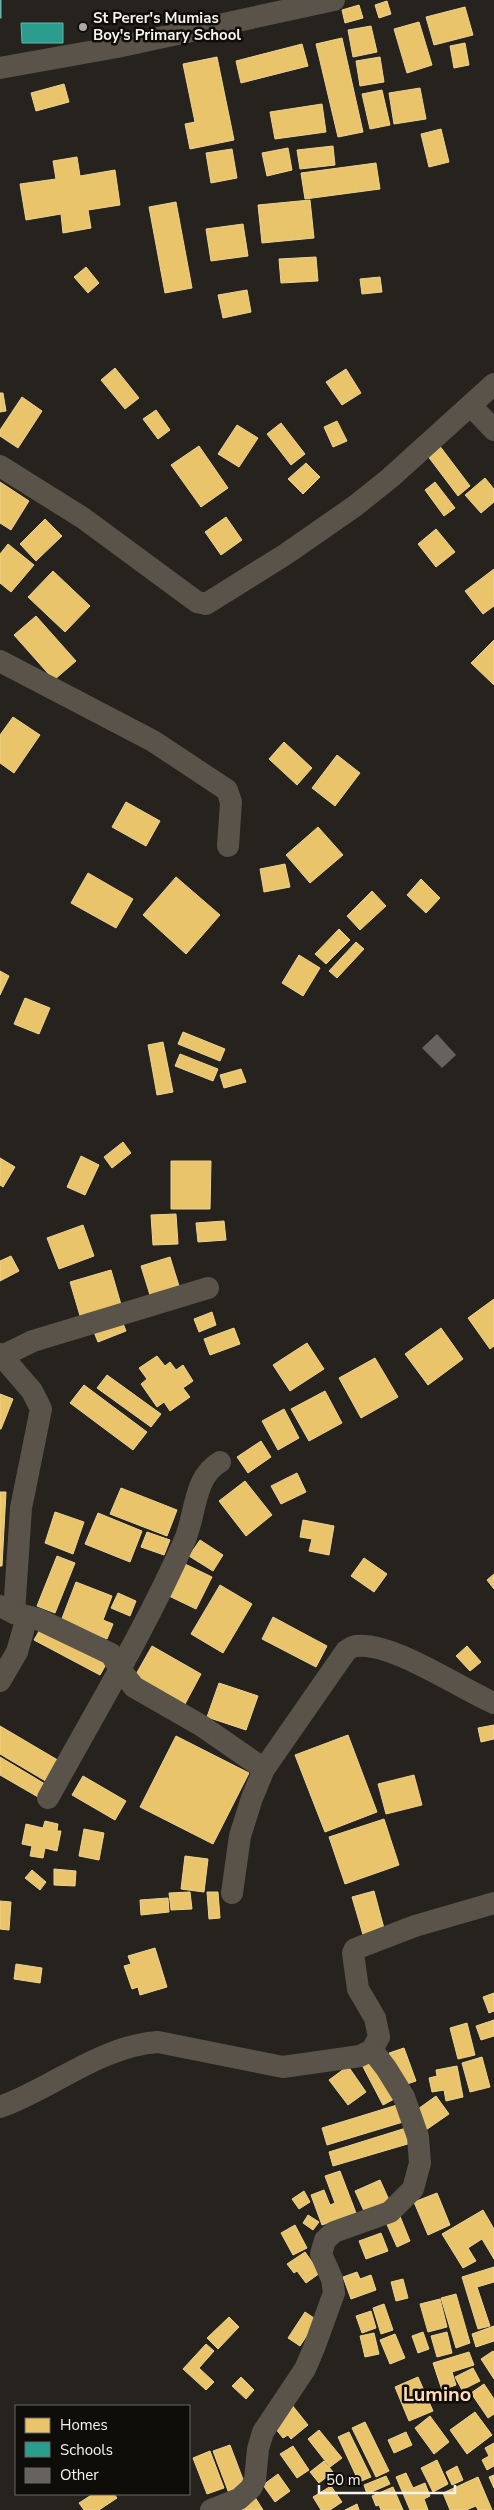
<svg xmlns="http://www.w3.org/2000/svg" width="494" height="2510" font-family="'Nunito Sans',sans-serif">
	<rect width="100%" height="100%" fill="#26231f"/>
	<g fill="#e9c46a" stroke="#edd291">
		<path d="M387,1L391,14L379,18L375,5Z"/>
		<path d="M359,5L363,18L345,23L342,10Z"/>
		<path d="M465,7L473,35L434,45L426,17Z"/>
		<path d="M419,22L432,65L407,73L394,29Z"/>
		<path d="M371,26L377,52L353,57L348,30Z"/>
		<path d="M342,38L363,132L338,137L316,44Z"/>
		<path d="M465,43L469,65L454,68L450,46Z"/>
		<path d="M302,44L308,66L241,83L236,61Z"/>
		<path d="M217,57L234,140L190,149L185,124L195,122L183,64Z"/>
		<path d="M380,57L384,82L360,86L356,61Z"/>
		<path d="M64,84L69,102L36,111L31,93Z"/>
		<path d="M420,88L426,119L394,124L389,93Z"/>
		<path d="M382,90L390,125L370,129L362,94Z"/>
		<path d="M322,104L326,132L275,139L270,112Z"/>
		<path d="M441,129L449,162L429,167L421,134Z"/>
		<path d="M333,146L335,165L300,169L297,150Z"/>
		<path d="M288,148L292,170L267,176L262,153Z"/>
		<path d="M232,149L237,178L211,183L206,153Z"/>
		<path d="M77,157L80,176L115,170L120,205L88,210L91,228L63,233L61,214L26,220L20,184L56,179L53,161Z"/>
		<path d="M376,163L380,189L305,199L301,173Z"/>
		<path d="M310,200L314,238L262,243L258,205Z"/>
		<path d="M176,202L192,288L165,293L149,207Z"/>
		<path d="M243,224L248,256L211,261L206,229Z"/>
		<path d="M316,257L318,281L281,283L279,259Z"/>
		<path d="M86,267L99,283L88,293L74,277Z"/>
		<path d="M380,277L382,292L362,294L360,279Z"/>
		<path d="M247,290L251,312L223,318L218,295Z"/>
		<path d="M115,368L139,398L125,409L101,380Z"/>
		<path d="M346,369L361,393L342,405L326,382Z"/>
		<path d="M0,393H3L6,411L0,412Z"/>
		<path d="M22,397L42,411L18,448L0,436V430Z"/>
		<path d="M156,410L170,430L158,439L143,419Z"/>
		<path d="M337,421L347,441L333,447L324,427Z"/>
		<path d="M281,423L305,454L291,465L267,434Z"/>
		<path d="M237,425L258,438L239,467L218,454Z"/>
		<path d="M439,445L470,486L458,496L427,455Z"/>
		<path d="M199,446L228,488L201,507L171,465Z"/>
		<path d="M306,463L320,477L303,494L288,479Z"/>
		<path d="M485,478L494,489V502L481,513L465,495Z"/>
		<path d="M0,482L29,501L11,530L0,523Z"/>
		<path d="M435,482L455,508L444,516L425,490Z"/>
		<path d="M226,517L242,540L221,555L205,532Z"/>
		<path d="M45,519L62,536L36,561L20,544Z"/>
		<path d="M436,529L455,552L436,567L418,544Z"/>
		<path d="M8,544L34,565L11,592L0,583V554Z"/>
		<path d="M494,569V606L483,614L465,591Z"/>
		<path d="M53,571L90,606L65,632L28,597Z"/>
		<path d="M36,616L76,661L54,680L14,635Z"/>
		<path d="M494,640V685L471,663Z"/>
		<path d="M13,717L40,735L14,773L0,763V735Z"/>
		<path d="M284,742L312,768L297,785L269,759Z"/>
		<path d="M337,755L360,773L335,806L312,788Z"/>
		<path d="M126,802L160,821L146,846L112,827Z"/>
		<path d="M318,827L343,855L310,883L286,855Z"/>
		<path d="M285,864L290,887L264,892L260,869Z"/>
		<path d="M88,873L133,899L116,928L71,903Z"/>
		<path d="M176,877L220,915L186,954L143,915Z"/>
		<path d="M421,879L440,898L426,913L407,895Z"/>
		<path d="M372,891L386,906L360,930L347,916Z"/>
		<path d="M339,929L350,940L326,964L315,954Z"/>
		<path d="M356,942L364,949L337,978L329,971Z"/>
		<path d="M299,955L320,968L303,996L282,983Z"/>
		<path d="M0,971L9,976L0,995Z"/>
		<path d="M25,998L50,1008L39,1034L14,1024Z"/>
		<path d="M183,1032L225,1049L220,1061L178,1044Z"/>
		<path d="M163,1042L173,1092L157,1095L148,1045Z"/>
		<path d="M180,1054L218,1069L213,1081L175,1066Z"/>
		<path d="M241,1069L246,1082L224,1088L220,1075Z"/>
		<path d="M123,1142L131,1153L112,1168L104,1157Z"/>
		<path d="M81,1156L99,1165L85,1195L67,1187Z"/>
		<path d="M0,1158L15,1167L3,1187L0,1185Z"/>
		<path d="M171,1161H211L210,1209H171Z"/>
		<path d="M176,1214L178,1244L153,1245L151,1215Z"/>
		<path d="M224,1221L226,1240L198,1242L196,1223Z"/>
		<path d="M83,1225L94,1256L59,1269L47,1238Z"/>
		<path d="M11,1256L19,1271L0,1281V1261Z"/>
		<path d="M170,1257L179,1286L150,1295L141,1266Z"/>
		<path d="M111,1270L122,1308L81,1319L70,1282Z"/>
		<path d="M494,1299V1346L490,1349L468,1318Z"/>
		<path d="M212,1312L216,1325L199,1332L194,1319Z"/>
		<path d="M120,1316L126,1331L98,1342L92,1327Z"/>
		<path d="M234,1328L240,1344L210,1355L204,1339Z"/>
		<path d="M441,1328L463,1359L428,1385L405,1354Z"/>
		<path d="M307,1343L324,1369L290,1391L273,1365Z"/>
		<path d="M157,1356L165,1366L170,1362L176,1370L183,1365L193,1381L183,1388L190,1397L170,1411L164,1402L157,1407L141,1384L147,1379L139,1368Z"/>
		<path d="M375,1358L398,1397L361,1418L339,1378Z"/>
		<path d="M107,1375L161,1414L151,1427L97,1388Z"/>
		<path d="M84,1385L147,1432L133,1450L70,1403Z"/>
		<path d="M325,1391L342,1423L309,1441L291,1409Z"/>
		<path d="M0,1394L13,1399L1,1429H0Z"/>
		<path d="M284,1409L299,1438L278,1450L262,1421Z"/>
		<path d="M261,1441L271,1457L248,1473L237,1457Z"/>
		<path d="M297,1473L306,1492L281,1504L271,1486Z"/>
		<path d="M245,1481L272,1515L246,1536L219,1501Z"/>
		<path d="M121,1488L177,1510L167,1536L110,1514Z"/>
		<path d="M0,1492H6L2,1566H0Z"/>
		<path d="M55,1512L84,1522L73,1554L45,1543Z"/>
		<path d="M98,1513L142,1531L130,1562L85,1544Z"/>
		<path d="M303,1520L334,1526L329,1555L309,1551L312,1539L300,1537Z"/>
		<path d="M147,1532L170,1540L164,1555L141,1547Z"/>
		<path d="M200,1540L223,1555L213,1571L189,1556Z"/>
		<path d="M57,1556L75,1563L55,1613L37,1606Z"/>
		<path d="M364,1558L387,1574L374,1592L351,1576Z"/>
		<path d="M185,1564L212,1577L196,1609L169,1596Z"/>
		<path d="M494,1574V1589L487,1580Z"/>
		<path d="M76,1582L112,1596L103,1620L113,1624L107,1639L61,1621Z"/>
		<path d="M220,1585L252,1604L223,1653L191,1634Z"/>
		<path d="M118,1593L136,1601L130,1616L111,1608Z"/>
		<path d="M273,1617L327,1646L316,1667L262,1639Z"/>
		<path d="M42,1626L108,1661L100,1675L34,1640Z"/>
		<path d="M152,1646L201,1674L185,1704L135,1676Z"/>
		<path d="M467,1646L481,1662L470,1671L456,1656Z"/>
		<path d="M219,1683L258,1696L246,1730L207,1717Z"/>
		<path d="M494,1725V1739L481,1742L478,1728Z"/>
		<path d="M0,1726L61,1762L49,1783L0,1754Z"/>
		<path d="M348,1735L377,1812L325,1832L295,1755Z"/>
		<path d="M176,1736L249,1773L213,1844L140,1807Z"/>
		<path d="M0,1757L45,1784L38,1797L0,1775Z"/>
		<path d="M414,1775L422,1805L386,1814L378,1784Z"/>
		<path d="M83,1776L126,1801L115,1820L72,1795Z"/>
		<path d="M384,1819L399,1865L345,1884L329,1837Z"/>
		<path d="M45,1821L58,1824L57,1831H61L57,1851L45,1848L43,1858L30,1856L32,1846L22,1844L26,1824L43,1828Z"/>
		<path d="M84,1829L104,1833L99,1860L79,1856Z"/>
		<path d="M185,1856L208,1859L204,1892L181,1889Z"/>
		<path d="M54,1869L76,1871L75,1886L54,1885Z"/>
		<path d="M32,1870L46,1882L40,1890L25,1878Z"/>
		<path d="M374,1891L385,1932L364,1938L352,1897Z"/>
		<path d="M190,1892L192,1909L171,1910L169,1893Z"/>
		<path d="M207,1892H218L220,1918L209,1919Z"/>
		<path d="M168,1898L169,1912L141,1915L140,1900Z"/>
		<path d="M0,1901L11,1902L9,1930L0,1929Z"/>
		<path d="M155,1948L167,1987L140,1995L138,1987L132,1989L124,1966L131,1964L128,1956Z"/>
		<path d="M16,1964L42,1968L40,1983L14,1979Z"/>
		<path d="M494,1993V2011L489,2013L483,1997Z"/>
		<path d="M494,2020V2036L481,2040L476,2026Z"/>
		<path d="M467,2023L475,2055L458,2059L450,2028Z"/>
		<path d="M404,2048L416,2081L401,2086L389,2053Z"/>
		<path d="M374,2056L396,2098L383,2105L361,2063Z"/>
		<path d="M482,2057L490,2087L470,2092L462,2063Z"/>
		<path d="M348,2066L366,2092L348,2105L329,2080Z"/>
		<path d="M457,2066L463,2097L446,2101L444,2090L432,2092L429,2078L437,2076L436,2070Z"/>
		<path d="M436,2096L449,2114L423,2132L411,2114Z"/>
		<path d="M397,2105L403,2122L327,2145L322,2128Z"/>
		<path d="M406,2128L411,2143L333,2166L329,2152Z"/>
		<path d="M340,2171L356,2213L322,2225L311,2195L324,2190L330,2205L335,2203L325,2176Z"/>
		<path d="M380,2180L389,2200L364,2211L355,2191Z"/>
		<path d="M304,2191L310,2202L299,2209L292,2199Z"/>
		<path d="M437,2193L450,2225L428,2235L414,2202Z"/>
		<path d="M483,2210L494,2229V2259L482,2239L468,2248L476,2261L463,2268L442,2234Z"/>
		<path d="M399,2214L410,2241L397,2247L385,2220Z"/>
		<path d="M308,2215L319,2222L313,2230L303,2223Z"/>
		<path d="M295,2225L307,2248L293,2255L281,2233Z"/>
		<path d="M381,2233L388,2251L366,2259L359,2241Z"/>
		<path d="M305,2252L320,2273L306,2283L297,2271L294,2273L287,2264Z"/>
		<path d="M494,2267V2282L477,2287L490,2326L478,2329L462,2277Z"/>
		<path d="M357,2272L360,2279L371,2275L376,2290L351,2299L343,2277Z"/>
		<path d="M403,2279L408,2298L396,2301L391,2282Z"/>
		<path d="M456,2294L470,2343L456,2348L441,2298Z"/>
		<path d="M440,2299L447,2327L428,2332L420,2304Z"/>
		<path d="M384,2304L393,2330L381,2334L373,2308Z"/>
		<path d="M371,2311L376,2328L362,2333L356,2316Z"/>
		<path d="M305,2312L317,2320L300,2346L288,2338Z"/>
		<path d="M229,2317L239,2327L218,2349L207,2338Z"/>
		<path d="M494,2326V2341L476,2347L472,2334Z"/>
		<path d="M423,2332L429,2349L418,2353L412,2336Z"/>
		<path d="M447,2332L452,2353L437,2357L431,2336Z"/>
		<path d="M374,2333L379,2354L365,2357L360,2336Z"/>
		<path d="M395,2334L405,2358L390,2364L380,2340Z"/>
		<path d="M206,2344L214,2351L199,2368L214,2382L206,2390L183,2369Z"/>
		<path d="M493,2351L494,2352V2379L481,2359Z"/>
		<path d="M469,2352L474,2365L452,2372L456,2385L442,2390L433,2363Z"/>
		<path d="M473,2368L480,2381L462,2390L455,2377Z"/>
		<path d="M241,2377L254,2390L246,2399L232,2386Z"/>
		<path d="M418,2377L433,2411L409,2421L395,2387Z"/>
		<path d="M484,2384L494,2399V2414L488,2418L471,2393Z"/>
		<path d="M292,2405L308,2425L291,2439L288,2435L283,2438L275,2428Z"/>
		<path d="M475,2412L492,2435L467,2454L450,2430Z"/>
		<path d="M430,2416L449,2442L434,2454L415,2428Z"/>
		<path d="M365,2422L389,2471L376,2477L352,2428Z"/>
		<path d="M319,2430L342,2458L330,2467L308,2439Z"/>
		<path d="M349,2432L371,2477L359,2482L338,2437Z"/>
		<path d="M406,2432L412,2445L394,2453L388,2440Z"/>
		<path d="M494,2443V2466L487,2470L482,2460L489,2456L485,2448Z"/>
		<path d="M230,2445L247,2490L230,2496L213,2451Z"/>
		<path d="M293,2446L309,2470L297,2478L280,2454Z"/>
		<path d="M210,2451L224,2488L207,2494L193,2458Z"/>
		<path d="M437,2460L448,2484L433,2492L421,2468Z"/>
		<path d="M324,2461L333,2472L319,2483L310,2472Z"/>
		<path d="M457,2466L463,2480L452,2485L446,2472Z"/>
		<path d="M406,2473L413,2488L425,2483L430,2496L424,2499L428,2510H410L396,2477Z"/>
		<path d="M278,2474L290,2491L275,2502L263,2485Z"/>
		<path d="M494,2475V2488L489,2477Z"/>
		<path d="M386,2476L390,2484L367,2494L364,2485Z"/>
		<path d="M478,2477L492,2510H478L476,2506L466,2510H450L443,2493Z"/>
		<path d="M331,2486L342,2502L330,2510H321L313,2497Z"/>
		<path d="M393,2487L403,2510H381L379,2505L376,2506L372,2496Z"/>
		<path d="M93,2494H114L117,2498L99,2510H84L79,2503Z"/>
		<path d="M253,2494L263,2510H232Z"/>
		<path d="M357,2504L359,2510H345Z"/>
	</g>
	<g fill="#2a9d8f" stroke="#67b6ab">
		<rect x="0" y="0" width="1" height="18"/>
		<path d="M21,23H63V43H22Z"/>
	</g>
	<path fill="#65625f" d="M437,1034L456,1055L442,1068L422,1048Z"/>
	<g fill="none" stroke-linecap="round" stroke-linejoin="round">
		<g stroke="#595349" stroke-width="22">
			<path d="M0,68L117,47L334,0"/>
			<path d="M471,406L494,430"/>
			<path d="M0,466L83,518L197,602L206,604L286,554L355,506L390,478L494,384"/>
			<path d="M0,661L153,741L227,790L231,802L228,846"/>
			<path d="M0,1354L32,1391L41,1409L21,1508L14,1613"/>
			<path d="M2,1356L33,1341L208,1288"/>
			<path d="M0,1606L14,1613L38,1619L111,1654L119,1668L134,1687L202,1726L264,1769"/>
			<path d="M0,1681L17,1652L27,1617"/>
			<path d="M48,1798C94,1714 145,1630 184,1542C196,1516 193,1477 220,1462"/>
			<path d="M232,1893L240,1836L252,1798L264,1769L346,1651C349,1649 353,1646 356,1646C391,1641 461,1689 494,1703"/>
			<path d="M0,2107C53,2088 100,2046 158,2042L283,2067L360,2056L372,2050L379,2037L375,2018L358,1989L353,1953L355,1949L415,1926L494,1903"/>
			<path d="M211,2510L239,2499L251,2488L255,2480L258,2449L263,2432L305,2369L314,2348L334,2293L332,2279L321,2254L325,2240L334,2232L390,2212L413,2189L420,2163L418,2137L404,2097L386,2068L372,2050"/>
		</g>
	</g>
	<circle fill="#adaaa5" stroke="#0f0d0a" stroke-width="2" cx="83" cy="27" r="5"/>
	<g text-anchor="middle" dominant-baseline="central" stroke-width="5" stroke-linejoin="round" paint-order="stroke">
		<g font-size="15" font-weight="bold" fill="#f6f2ed" stroke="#0f0d0a" text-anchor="start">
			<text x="93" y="18">St Perer's Mumias<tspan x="93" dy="17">Boy's Primary School</tspan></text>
		</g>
		<g font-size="20" font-weight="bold" fill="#ffdbb9" stroke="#0f0d0a">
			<text x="437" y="2394">Lumino</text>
		</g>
	</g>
	<rect x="15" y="2405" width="175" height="90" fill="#0f0d0a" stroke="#6b6965"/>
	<rect x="25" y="2418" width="25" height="15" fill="#e9c46a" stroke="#6b6965"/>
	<text x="60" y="2430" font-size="15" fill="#f6f2ed">Homes</text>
	<rect x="25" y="2442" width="25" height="15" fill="#2a9d8f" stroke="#6b6965"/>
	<text x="60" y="2455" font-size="15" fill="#f6f2ed">Schools</text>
	<rect x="25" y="2468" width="25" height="15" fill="#65625f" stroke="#6b6965"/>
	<text x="60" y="2480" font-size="15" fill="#f6f2ed">Other</text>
	<path d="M319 2485v8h136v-8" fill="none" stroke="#f6f2ed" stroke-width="2.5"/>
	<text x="326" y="2485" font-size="15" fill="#f6f2ed" stroke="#0f0d0a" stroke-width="4" paint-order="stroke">50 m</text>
</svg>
